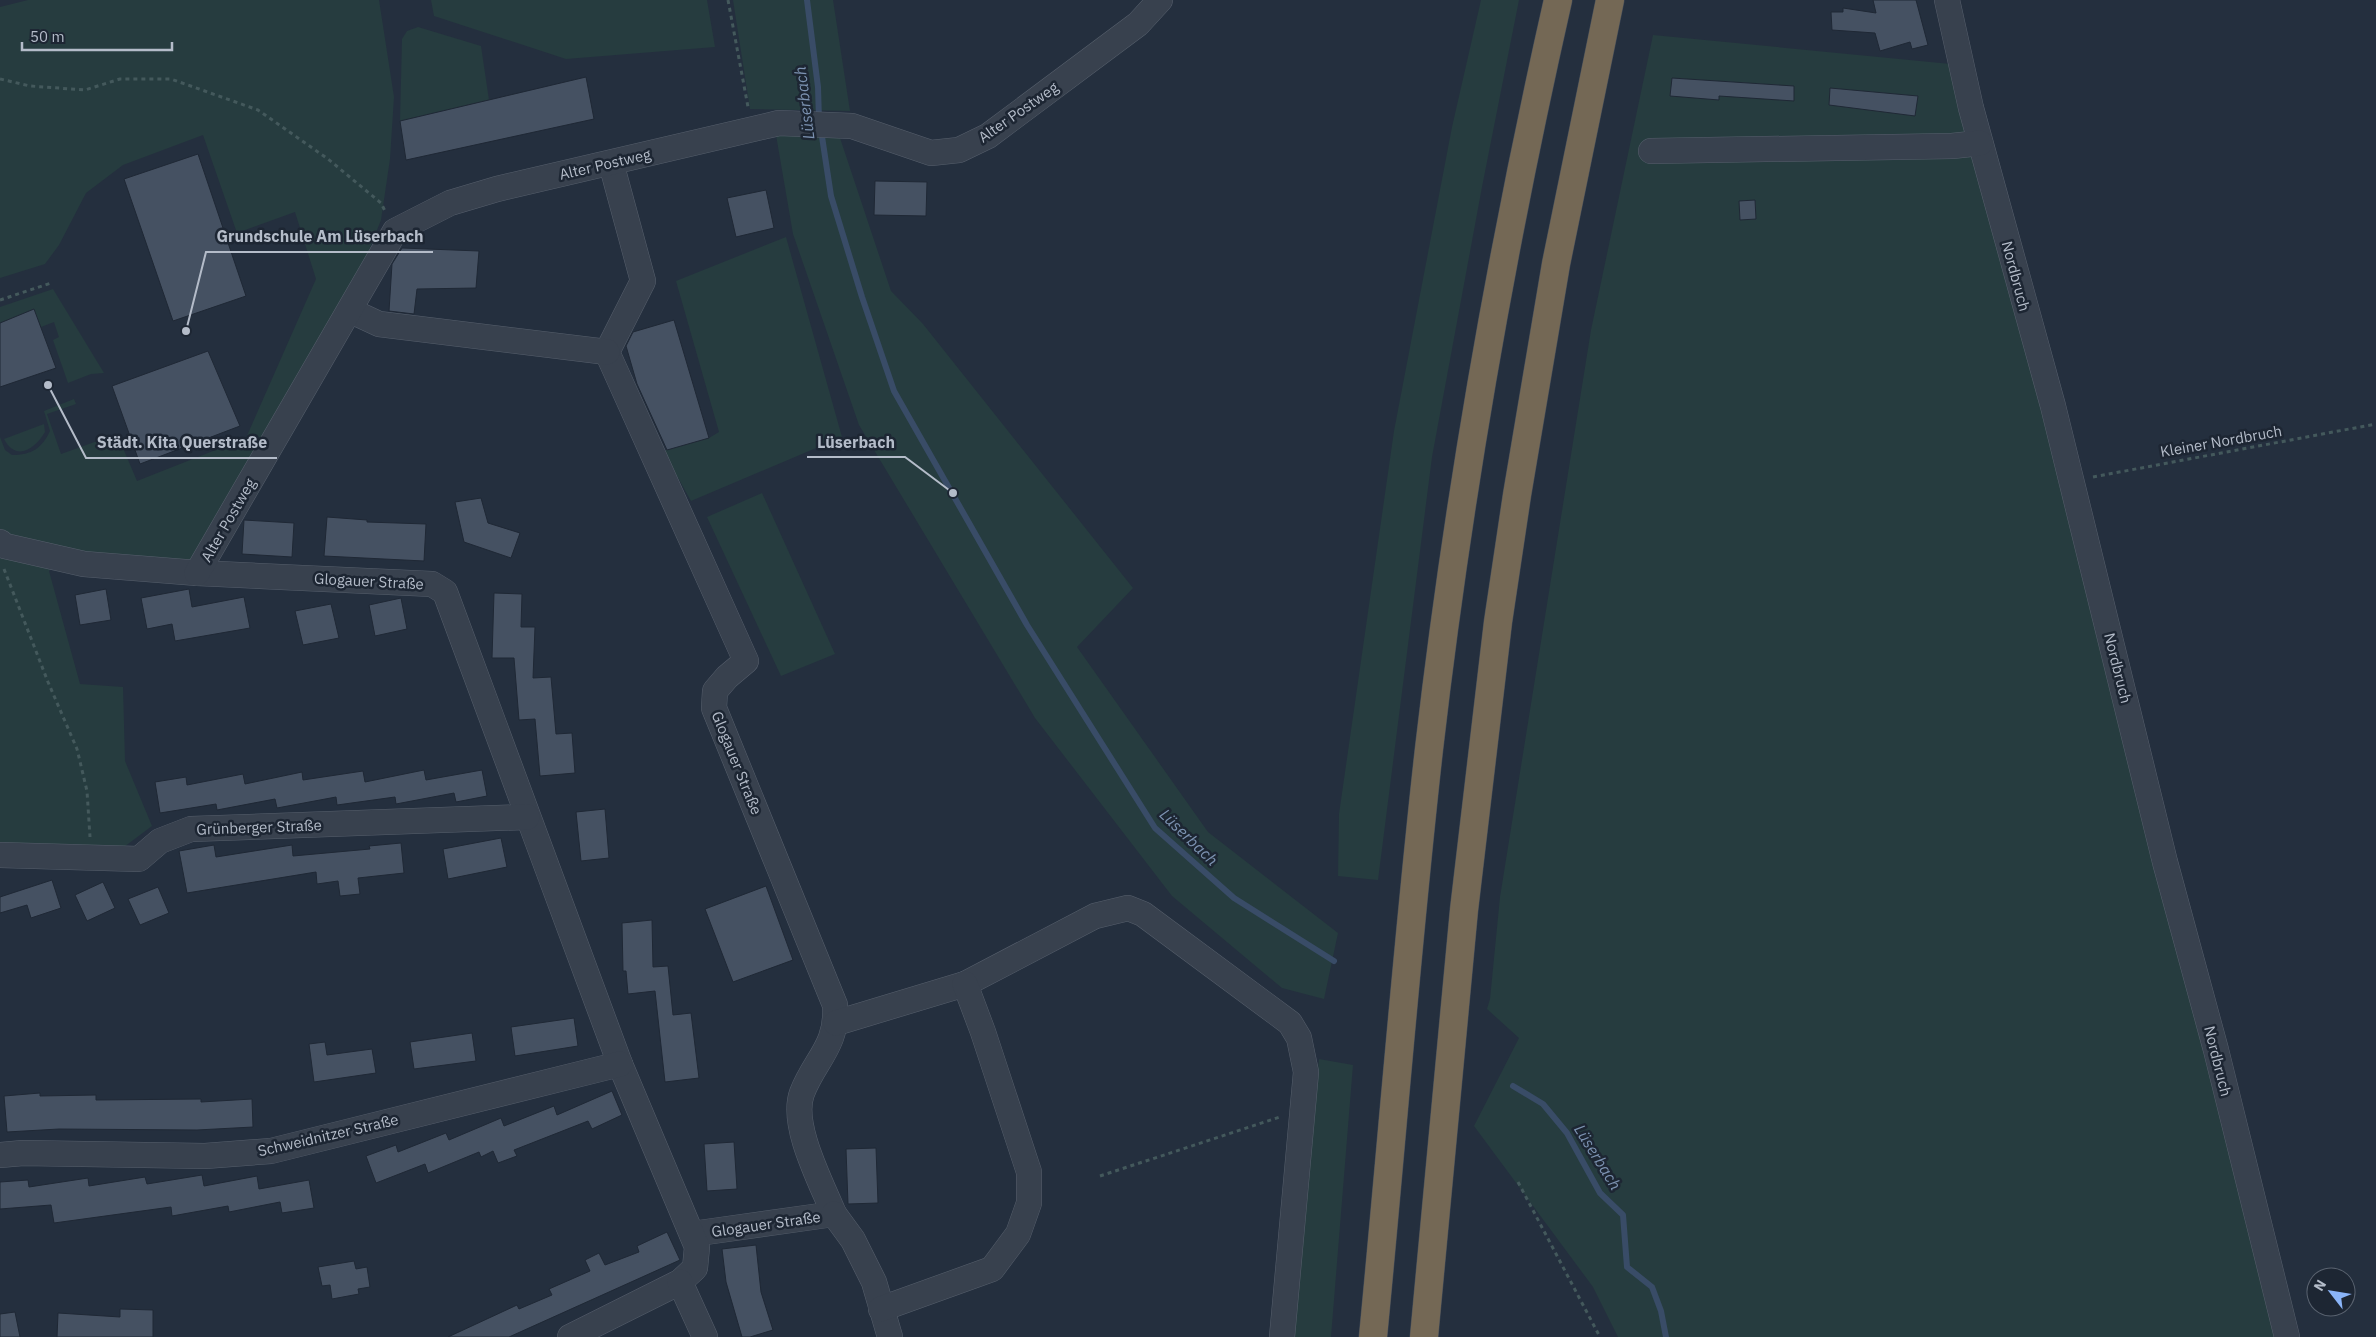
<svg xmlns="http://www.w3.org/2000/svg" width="2376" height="1337" font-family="'IBM Plex Sans',sans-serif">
	<rect width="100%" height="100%" fill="#242f3e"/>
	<g fill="#263c3f">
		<path d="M28,0H379L394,97L390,159L381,220L350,298L210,536L188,562L65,553L49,571L80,684L123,687L125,761L152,826L120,850L0,843V437L5,450L12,455C32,455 42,448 50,431L44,411L74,399L76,404L47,414L61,454L117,434L137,481L246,438L316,279L295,212L237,233L203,135L123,165L86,193L59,245L45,264L0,278V7Z"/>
		<path d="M431,0H707L715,47L566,59L434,16Z"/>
		<path d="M733,0H833L850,111L750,109Z"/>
		<path d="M1481,0H1519L1482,187L1432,457L1378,880L1338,876L1339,814L1394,431L1452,127Z"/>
		<path d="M418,27L481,46L489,100L400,121L402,39L407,31Z"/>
		<path d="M1653,35L1961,65L2278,1337H1618L1593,1287L1474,1126L1519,1038L1487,1009L1490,999L1500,897L1591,330Z"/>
		<path d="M776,135L840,138L891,291L923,324L1133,588L1077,647L1208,832L1338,933L1324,999L1282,988L1172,896L1035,718L859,425L793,234Z"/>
		<path d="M786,237L842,437L691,501L663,451L709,438L719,432L676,281Z"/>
		<path d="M53,289L104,373L91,374L68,383L53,340L59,337L54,322L41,327L34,310L0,323V307Z"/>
		<path d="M44,424L45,432C35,449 16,462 4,439Z"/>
		<path d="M762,493L835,654L781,676L707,517Z"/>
		<path d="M1319,1059L1353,1065L1331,1337H1292Z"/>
	</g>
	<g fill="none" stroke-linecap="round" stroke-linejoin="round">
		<g stroke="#394c67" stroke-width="6">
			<path d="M807,0L818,87L819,120"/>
			<path d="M821,130L831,196L862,297L894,391L1027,625L1155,828L1234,898L1334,961"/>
			<path d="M1513,1086L1543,1104L1567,1133L1600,1193L1623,1215L1627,1267L1652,1287L1661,1311L1666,1337"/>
		</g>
	</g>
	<g fill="#455162" stroke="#1f2835">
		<path d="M1873,0H1916L1928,45L1912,49L1910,42L1880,51L1875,33L1832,30L1831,12H1843V8L1876,13Z"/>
		<path d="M586,77L594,119L406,160L400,121Z"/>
		<path d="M1672,78L1794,86V101L1719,96V100L1670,96Z"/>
		<path d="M1830,88L1918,96L1915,116L1829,105Z"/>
		<path d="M198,154L246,296L173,321L124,179Z"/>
		<path d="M875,181L927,182L926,216L874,215Z"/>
		<path d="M766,190L774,228L736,237L727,198Z"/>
		<path d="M1755,200L1756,219L1740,220L1739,201Z"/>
		<path d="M402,248L479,251L476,288L417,289L414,314L389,311L392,264Z"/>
		<path d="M34,309L56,368L0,387V323Z"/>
		<path d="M674,320L709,438L667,450L637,384L626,346L633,332Z"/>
		<path d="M208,351L240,426L140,464L112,386Z"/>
		<path d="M481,498L488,523L520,533L511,558L464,542L455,502Z"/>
		<path d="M327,517L367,520V522L426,524L424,561L324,556Z"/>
		<path d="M244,520L294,523L292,557L242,554Z"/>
		<path d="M106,589L111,620L80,625L75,595Z"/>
		<path d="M189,589L192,607L244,597L250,628L175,641L172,624L147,629L141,598Z"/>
		<path d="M494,593L522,594L521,627H535L533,678L551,677L556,734L572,733L575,773L540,776L535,719L519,720L514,658H492Z"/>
		<path d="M401,598L407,629L375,636L369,605Z"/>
		<path d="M331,604L339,638L303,645L295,611Z"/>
		<path d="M424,770L426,780L482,770L487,796L456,802L454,793L396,804L395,797L337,805L336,797L277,808L275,799L217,810L216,804L160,813L155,782L186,777L187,785L243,774L245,784L302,772L303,780L363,771L365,782Z"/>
		<path d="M605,809L609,858L581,861L576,812Z"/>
		<path d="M501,838L507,867L448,879L443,849Z"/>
		<path d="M401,843L404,873L358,878L360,894L340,896L338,881L317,884L316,872L187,893L179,851L214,845L216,857L292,845L293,856L370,849L369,846Z"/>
		<path d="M52,880L61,908L31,918L27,905L0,913V897Z"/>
		<path d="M103,882L115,908L87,921L75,895Z"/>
		<path d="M766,886L793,960L733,982L705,909Z"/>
		<path d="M158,887L169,913L140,925L128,899Z"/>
		<path d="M652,920L653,967L668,966L673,1015L691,1013L699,1078L665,1082L655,991L628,994L626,971H623L622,923Z"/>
		<path d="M574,1018L578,1046L515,1056L511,1027Z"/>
		<path d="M472,1033L476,1061L414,1069L410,1042Z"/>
		<path d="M325,1042L327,1055L372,1049L376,1073L314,1082L309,1044Z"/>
		<path d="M612,1091L622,1115L592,1129L588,1121L514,1150L517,1156L498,1163L493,1151L481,1157L479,1152L428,1173L425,1164L376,1183L366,1156L396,1145L398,1152L446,1133L449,1140L501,1118L504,1126L554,1106L557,1115Z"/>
		<path d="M40,1093V1096L96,1095V1100L201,1099V1102L252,1099L253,1127L197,1130L59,1129L7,1132L4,1096Z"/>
		<path d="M734,1142L737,1189L707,1191L704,1144Z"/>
		<path d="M876,1148L878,1203L848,1204L846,1149Z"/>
		<path d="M202,1175L204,1186L257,1176L259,1189L309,1180L314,1208L282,1213L280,1202L229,1212L228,1206L172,1216L171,1207L54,1223L51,1205L0,1209V1182L28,1180L29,1187L88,1178L89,1186L145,1177L147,1184Z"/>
		<path d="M667,1232L680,1260L509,1337H448L517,1305L519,1309L552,1295L549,1289L590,1271L585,1260L599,1253L605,1265L639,1252L637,1246Z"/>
		<path d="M756,1245L761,1292L773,1330L750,1337H742L726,1282L722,1249Z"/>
		<path d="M354,1261L356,1269L367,1267L370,1287L358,1289L359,1294L332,1299L330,1285L322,1286L318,1267Z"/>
		<path d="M120,1309L153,1310V1337H57L58,1313L120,1317Z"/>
		<path d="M15,1312L20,1337H0V1314Z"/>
	</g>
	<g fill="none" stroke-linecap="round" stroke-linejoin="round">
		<defs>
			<g id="minor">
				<path d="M1947,0L1971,108L2053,406L2165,862L2216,1050L2287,1337"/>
				<path d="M1651,151L1952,146L1980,143"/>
				<path d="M611,163L643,281L607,352L746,661L727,677L715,691L714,708L835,1005C838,1046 815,1059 802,1093C790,1125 822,1184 834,1214L692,1234"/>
				<path d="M351,311L379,324L607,352"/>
				<path d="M0,542L5,546L84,564L197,573L432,584L445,592L620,1064L697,1247L695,1268L680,1282L570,1337"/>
				<path d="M197,573L395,231L450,203L497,189L779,123L852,126L931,153L959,150L988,136L1138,24L1160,0"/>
				<path d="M0,855L139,859L160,841L191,829L527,817"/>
				<path d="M836,1023L965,984L1095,916L1128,908L1143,914L1290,1023L1299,1038L1306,1072L1282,1337"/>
				<path d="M0,1155L23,1153L205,1156L271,1151L620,1064"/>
				<path d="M834,1214L853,1240L874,1282L890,1337"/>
				<path d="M680,1282L705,1337"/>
				<path d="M881,1309L992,1269L1018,1234L1029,1203V1172L983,1032L965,984"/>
			</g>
			<g id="highway">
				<path d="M1373,1337C1392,1141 1407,944 1429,749C1458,498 1502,247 1558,0"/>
				<path d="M1424,1337L1464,910L1498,622L1517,495L1556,264L1610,0"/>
			</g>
		</defs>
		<use href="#minor" stroke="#565f6c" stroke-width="26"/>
		<use href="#highway" stroke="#434c59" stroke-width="29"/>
		<g stroke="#44595c" stroke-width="3" stroke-dasharray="4 4" stroke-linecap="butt">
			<path d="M728,0L748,107"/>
			<path d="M0,79L30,86L85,90L120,79H171L258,110L328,159L381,203L386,213"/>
			<path d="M0,300L51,283"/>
			<path d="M2093,477L2376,424"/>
			<path d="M4,569L48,682L77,749L87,791L90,837"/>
			<path d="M1100,1176L1280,1117"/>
			<path d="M1518,1182L1600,1337"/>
		</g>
		<use href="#minor" stroke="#38414e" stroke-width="25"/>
		<use href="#highway" stroke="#746855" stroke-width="28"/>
	</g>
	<g text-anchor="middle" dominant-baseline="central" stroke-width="5" stroke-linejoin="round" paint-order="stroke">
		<g font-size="15" fill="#b4bcc9" stroke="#1d2633">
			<text transform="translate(1018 112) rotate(-35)">Alter Postweg</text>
			<text transform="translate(605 164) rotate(-13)">Alter Postweg</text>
			<text transform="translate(2016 276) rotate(75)">Nordbruch</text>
			<text transform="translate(2221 441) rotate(-10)">Kleiner Nordbruch</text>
			<text transform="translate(228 520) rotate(-60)">Alter Postweg</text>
			<text transform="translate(369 581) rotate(3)">Glogauer Straße</text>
			<text transform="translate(2118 668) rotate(76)">Nordbruch</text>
			<text transform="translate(737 763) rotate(68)">Glogauer Straße</text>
			<text transform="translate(259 827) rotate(-2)">Grünberger Straße</text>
			<text transform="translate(2218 1061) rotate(76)">Nordbruch</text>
			<text transform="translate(328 1135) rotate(-13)">Schweidnitzer Straße</text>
			<text transform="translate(766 1224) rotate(-8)">Glogauer Straße</text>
		</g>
		<g font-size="16" font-style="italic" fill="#7c92b1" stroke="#1d2633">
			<text transform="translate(804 103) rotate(-97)">Lüserbach</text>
			<text transform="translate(1189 837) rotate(44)">Lüserbach</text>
			<text transform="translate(1598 1157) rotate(58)">Lüserbach</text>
		</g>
	</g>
	<path fill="none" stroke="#b4bcc9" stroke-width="2" d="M186 331L206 252H433M953 493L905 457H807M48 385L86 458H277"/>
	<g fill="#b4bcc9" stroke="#1d2633" stroke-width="2">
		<circle cx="186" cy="331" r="5"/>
		<circle cx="953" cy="493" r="5"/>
		<circle cx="48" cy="385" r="5"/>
	</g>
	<g font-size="16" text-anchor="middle" font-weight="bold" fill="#b4bcc9" stroke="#1d2633" stroke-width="5" stroke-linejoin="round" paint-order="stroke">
		<text x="320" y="242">Grundschule Am Lüserbach</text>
		<text x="856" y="448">Lüserbach</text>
		<text x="182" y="448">Städt. Kita Querstraße</text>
	</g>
	<g transform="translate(2331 1292) rotate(301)"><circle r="24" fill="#1d2633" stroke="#59626f"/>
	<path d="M0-4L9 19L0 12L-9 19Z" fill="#8ab4f8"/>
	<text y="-8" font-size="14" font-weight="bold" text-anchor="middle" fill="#b4bcc9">N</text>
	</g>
	<path d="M22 42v8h150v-8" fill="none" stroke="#b4bcc9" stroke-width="2.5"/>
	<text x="30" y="42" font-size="15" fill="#b4bcc9" stroke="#1d2633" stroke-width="4" paint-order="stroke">50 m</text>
</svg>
